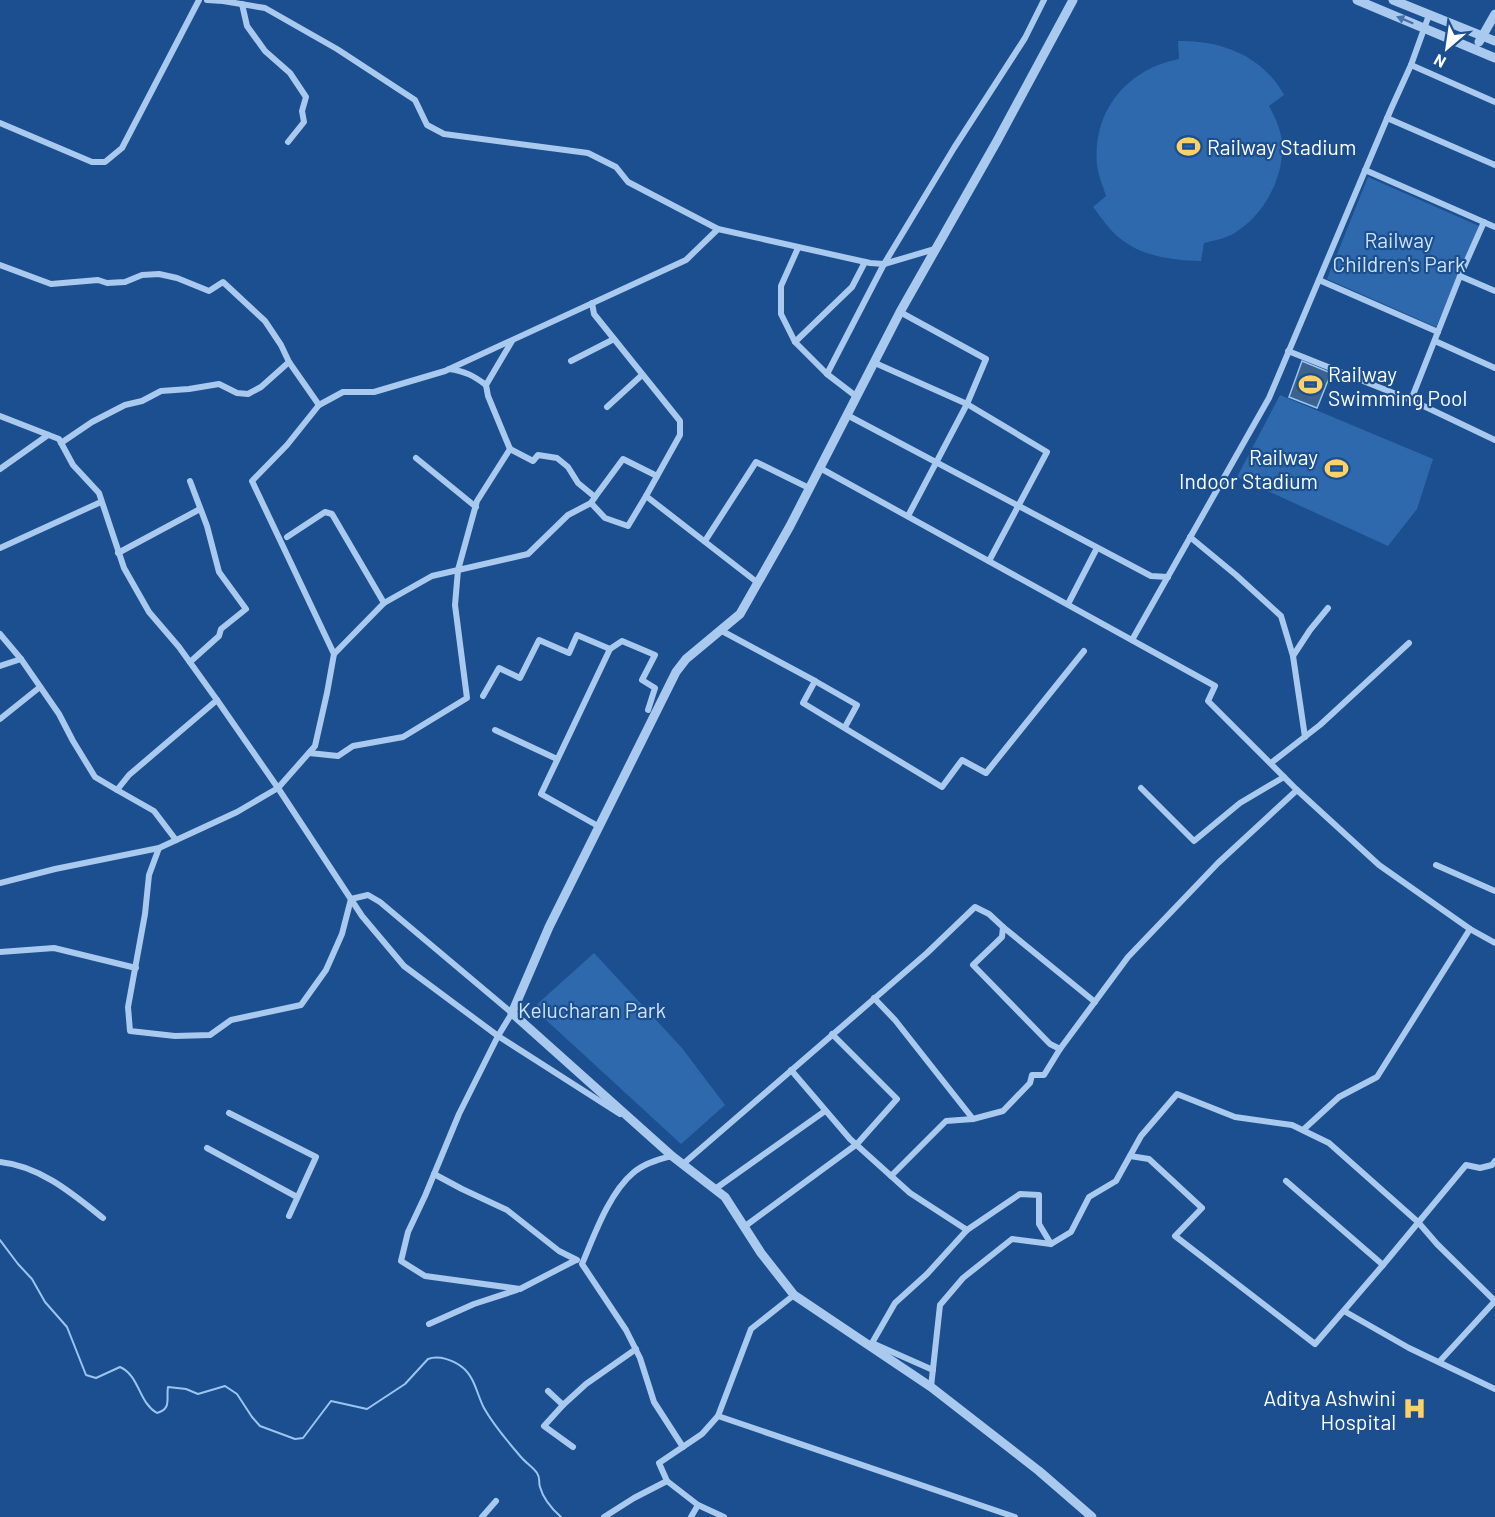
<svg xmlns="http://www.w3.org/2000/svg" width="1495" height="1517" font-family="Barlow,sans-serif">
	<rect width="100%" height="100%" fill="#1b4f8f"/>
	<g fill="#2e69ad">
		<path d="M1178,41C1221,40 1263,56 1284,95L1269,106C1275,117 1280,128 1282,141C1285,174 1266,212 1239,230C1229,238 1216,240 1204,243L1201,261C1172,260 1141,257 1117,236C1108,228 1101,217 1093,207L1106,196C1103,186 1098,175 1097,165C1092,111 1127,69 1179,59Z"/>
		<path d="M1368,177L1479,226L1436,327L1327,279Z"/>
		<path d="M1280,395L1433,459L1417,509L1388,546L1237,477Z"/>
		<path d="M594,953L682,1048L725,1105L681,1144L533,1008Z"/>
	</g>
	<path fill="#3c6290" stroke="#9cc4f0" stroke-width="1.5" d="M1302,361L1331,373L1317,408L1289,397Z"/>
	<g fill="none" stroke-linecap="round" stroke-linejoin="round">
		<path stroke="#9cc4f0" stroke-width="2" d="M0,1240L18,1264L32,1279L45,1302L67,1327L86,1375L96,1378L120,1367C140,1376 138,1402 157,1413C172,1409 166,1398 168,1387L186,1389L198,1394L225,1386L237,1394L252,1417L260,1426L295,1439L303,1438L331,1401L367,1409L405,1384L428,1359C439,1355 453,1360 462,1367C475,1377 477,1395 484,1408C494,1426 508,1442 521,1457C526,1463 533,1467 537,1473C541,1479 538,1481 540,1487C543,1498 552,1509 561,1517"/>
		<g stroke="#a9c9ee" stroke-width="6">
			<path d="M207,0L223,1L265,8L337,49L415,100L427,125L444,134L588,153L616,167L628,182L718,229"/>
			<path d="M242,4L247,26L265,51L290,73L306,97L302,111L304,122L288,142"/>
			<path d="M1411,65L1495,102"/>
			<path d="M1387,118L1495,165"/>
			<path d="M0,123L92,162H105L122,148L199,0"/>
			<path d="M1365,170L1495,227"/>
			<path d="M798,248L781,286V314L795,342L827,374"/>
			<path d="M0,265L51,284L98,280L107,283L125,282L142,275L159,274L177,278L209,291L223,282L265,321L281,345L289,362L261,387L248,394L237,393L219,384L189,389L161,391L142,401L125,405L92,422L61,443"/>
			<path d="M1460,276L1495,291"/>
			<path d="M1319,280L1438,332"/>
			<path d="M592,303L594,314L680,421V435L646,496L758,583"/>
			<path d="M900,312L986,359L967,404L908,516"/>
			<path d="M1435,341L1495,368"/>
			<path d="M795,342L852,287L865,262"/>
			<path d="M1288,351L1411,400L1495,440"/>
			<path d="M571,361L614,339"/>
			<path d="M289,362L319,405"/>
			<path d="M875,363L967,404L1047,452L989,561"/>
			<path d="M449,369C465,371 474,376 486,385"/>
			<path d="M857,397L827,374L884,264L954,148L1025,38L1044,0"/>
			<path d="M1411,400L1460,276L1484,222"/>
			<path d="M607,407L642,375"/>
			<path d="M847,415L1151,576L1168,577"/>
			<path d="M0,416L59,439L73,465L99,493L124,568L149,612L179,647L217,700"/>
			<path d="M510,449L488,396L486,385L512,341"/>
			<path d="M416,458L476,507"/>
			<path d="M820,468L1215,686L1208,701L1297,790"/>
			<path d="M0,469L48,435"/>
			<path d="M595,497L623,459L657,476"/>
			<path d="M287,537L325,512L332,514L384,603"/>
			<path d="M1190,537L1236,575L1281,616L1293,656"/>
			<path d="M705,541L756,462L809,488"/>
			<path d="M0,548L101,502"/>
			<path d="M118,553L200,509"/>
			<path d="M1068,604L1097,548"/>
			<path d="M722,631L815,681L803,703L942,787L962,760L986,773L1084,651"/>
			<path d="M0,634L21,659L59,714L73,741L95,777L117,790L129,775L217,700L278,788L362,916L404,966L498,1036L620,1114"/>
			<path d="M1132,640L1269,398L1391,109L1411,65L1429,15"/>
			<path d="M334,654L384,603L432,576L528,554L568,515L591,503L605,518L628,526L646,496"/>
			<path d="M190,662L219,636L221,629L246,609L219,572L207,526L190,481"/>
			<path d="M0,666L21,659"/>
			<path d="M815,681L857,705L845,727"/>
			<path d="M483,696L499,668L520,678L539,640L569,653L577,635L610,649"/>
			<path d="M0,719L40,687"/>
			<path d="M495,730L557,759"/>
			<path d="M1305,737L1293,656L1310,630L1328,608"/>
			<path d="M309,753L338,756L353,746L403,737L467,698L455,605L458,570L477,501L510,449L533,461L538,455L557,458L568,467L578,483L595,497L591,503"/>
			<path d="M1271,763L1320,725L1409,643"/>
			<path d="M1141,788L1194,841L1240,803L1284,777"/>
			<path d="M117,790L154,811L176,840"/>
			<path d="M598,826L541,794L610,649L622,641L655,655L642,680L655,688L648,710"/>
			<path d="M159,848L149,875L145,914L128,1007L130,1031L175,1036L210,1035L231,1020L301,1005L326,970L342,934L351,899"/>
			<path d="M1436,865L1495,891"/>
			<path d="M0,883L55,869L159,848L237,812L278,788L315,746L327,693L334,654L252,481L287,445L319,405L343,392H374L445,371L686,260L718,229L870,263L884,264L935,249"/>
			<path d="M351,899L368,895L380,902L512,1013L498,1036L459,1114L425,1196L408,1232L401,1261L425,1276L520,1289L576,1260"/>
			<path d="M1003,927L1095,1002"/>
			<path d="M1470,929L1495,943"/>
			<path d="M0,952L54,948L136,968"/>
			<path d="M874,998L895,1020L973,1119"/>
			<path d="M791,1070L850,1139L910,1193L967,1230"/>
			<path d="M229,1113L316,1157L289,1216"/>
			<path d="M207,1148L297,1197"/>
			<path d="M672,1156C659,1159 643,1164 633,1173C609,1193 594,1236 582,1264L626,1330L640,1358L654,1402L683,1447"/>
			<path d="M1130,1156L1149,1159L1202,1208L1175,1236L1315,1344L1383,1265L1466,1165L1480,1168L1492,1165L1495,1161"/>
			<path d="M0,1162C40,1166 73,1194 103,1218"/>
			<path d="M683,1164L927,953L975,907L989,914L1003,927L1002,937L973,965L1050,1044L1060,1049L1128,957L1218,863L1297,790L1379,865L1470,929L1377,1077L1339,1097L1303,1130"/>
			<path d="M434,1174L462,1189L507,1210L559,1251L577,1260"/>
			<path d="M891,1176L946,1121L973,1119L1003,1111L1030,1083L1032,1075H1044L1060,1049"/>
			<path d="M1286,1181L1383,1265"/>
			<path d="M715,1189L825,1111"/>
			<path d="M744,1227L857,1144L897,1099L832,1034"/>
			<path d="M1344,1311L1409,1348L1495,1389"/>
			<path d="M429,1324L474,1304L517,1290"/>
			<path d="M933,1370L872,1343L895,1303L927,1274L967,1230L1020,1194L1039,1195V1224L1051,1244"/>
			<path d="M931,1387L940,1305L963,1278L1012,1239L1051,1244L1071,1232L1089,1197L1116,1181L1141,1136L1177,1094L1235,1117L1292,1125L1329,1143L1418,1222L1437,1244L1495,1301L1440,1361"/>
			<path d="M548,1391L563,1405L586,1384L636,1349"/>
			<path d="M563,1405L544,1426L573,1447"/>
			<path d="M718,1416L1015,1517"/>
			<path d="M698,1505L724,1517"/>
			<path d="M482,1517L496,1501"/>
			<path d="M604,1517L634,1498L667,1481"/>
			<path d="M691,1517L698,1505L667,1481L659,1463L702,1434L718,1416L751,1329L794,1295"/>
		</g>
		<g stroke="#a9c9ee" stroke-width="9">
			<path d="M1073,0L997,141L900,312L790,526L740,614L686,659L676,672L549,927L512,1013L672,1156L725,1197L761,1253L794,1295L931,1387L1039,1471L1092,1517"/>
			<path d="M1357,0L1495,58"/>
			<path d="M1393,0L1495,41"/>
			<path d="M1479,42L1495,14"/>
		</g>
	</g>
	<defs><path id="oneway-solid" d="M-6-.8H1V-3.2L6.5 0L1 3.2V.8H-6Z" transform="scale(1.5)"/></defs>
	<use fill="#4674ac" href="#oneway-solid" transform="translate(1405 20) rotate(-157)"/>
	<defs>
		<symbol id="stadium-bare" viewBox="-9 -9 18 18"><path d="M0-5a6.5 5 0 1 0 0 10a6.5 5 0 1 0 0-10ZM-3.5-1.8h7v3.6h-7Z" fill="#ffd166" stroke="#1b4f8f" stroke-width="2.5" paint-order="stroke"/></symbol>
		<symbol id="hospital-bare" viewBox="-9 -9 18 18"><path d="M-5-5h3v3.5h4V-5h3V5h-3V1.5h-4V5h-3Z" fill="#ffd166" stroke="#1b4f8f" stroke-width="2.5" paint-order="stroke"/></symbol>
	</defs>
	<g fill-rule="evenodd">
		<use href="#stadium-bare" x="1172" y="130" width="33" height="33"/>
		<use href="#stadium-bare" x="1294" y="368" width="33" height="33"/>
		<use href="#stadium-bare" x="1320" y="452" width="33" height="33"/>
		<use href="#hospital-bare" x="1398" y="1392" width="33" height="33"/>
	</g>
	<g text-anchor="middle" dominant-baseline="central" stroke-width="4.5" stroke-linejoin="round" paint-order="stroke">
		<g font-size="21" fill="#fff" stroke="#1b4f8f" text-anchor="start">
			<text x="1207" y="146">Railway Stadium</text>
			<text x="1328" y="373">Railway<tspan x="1328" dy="24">Swimming Pool</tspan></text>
			<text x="1318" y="456" text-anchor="end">Railway<tspan x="1318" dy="24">Indoor Stadium</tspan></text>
			<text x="1396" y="1397" text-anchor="end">Aditya Ashwini<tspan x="1396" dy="24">Hospital</tspan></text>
		</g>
		<g font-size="21" fill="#cfe3fa" stroke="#1b4f8f">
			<text x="1399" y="239">Railway<tspan x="1399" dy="24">Children's Park</tspan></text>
			<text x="592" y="1009">Kelucharan Park</text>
		</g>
	</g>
	<g transform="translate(1447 48) rotate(209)" stroke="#1b4f8f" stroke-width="4.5" paint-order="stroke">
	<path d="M0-4.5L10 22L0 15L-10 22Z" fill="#ffffff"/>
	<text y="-9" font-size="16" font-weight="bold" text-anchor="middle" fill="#ffffff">N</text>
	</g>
</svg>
